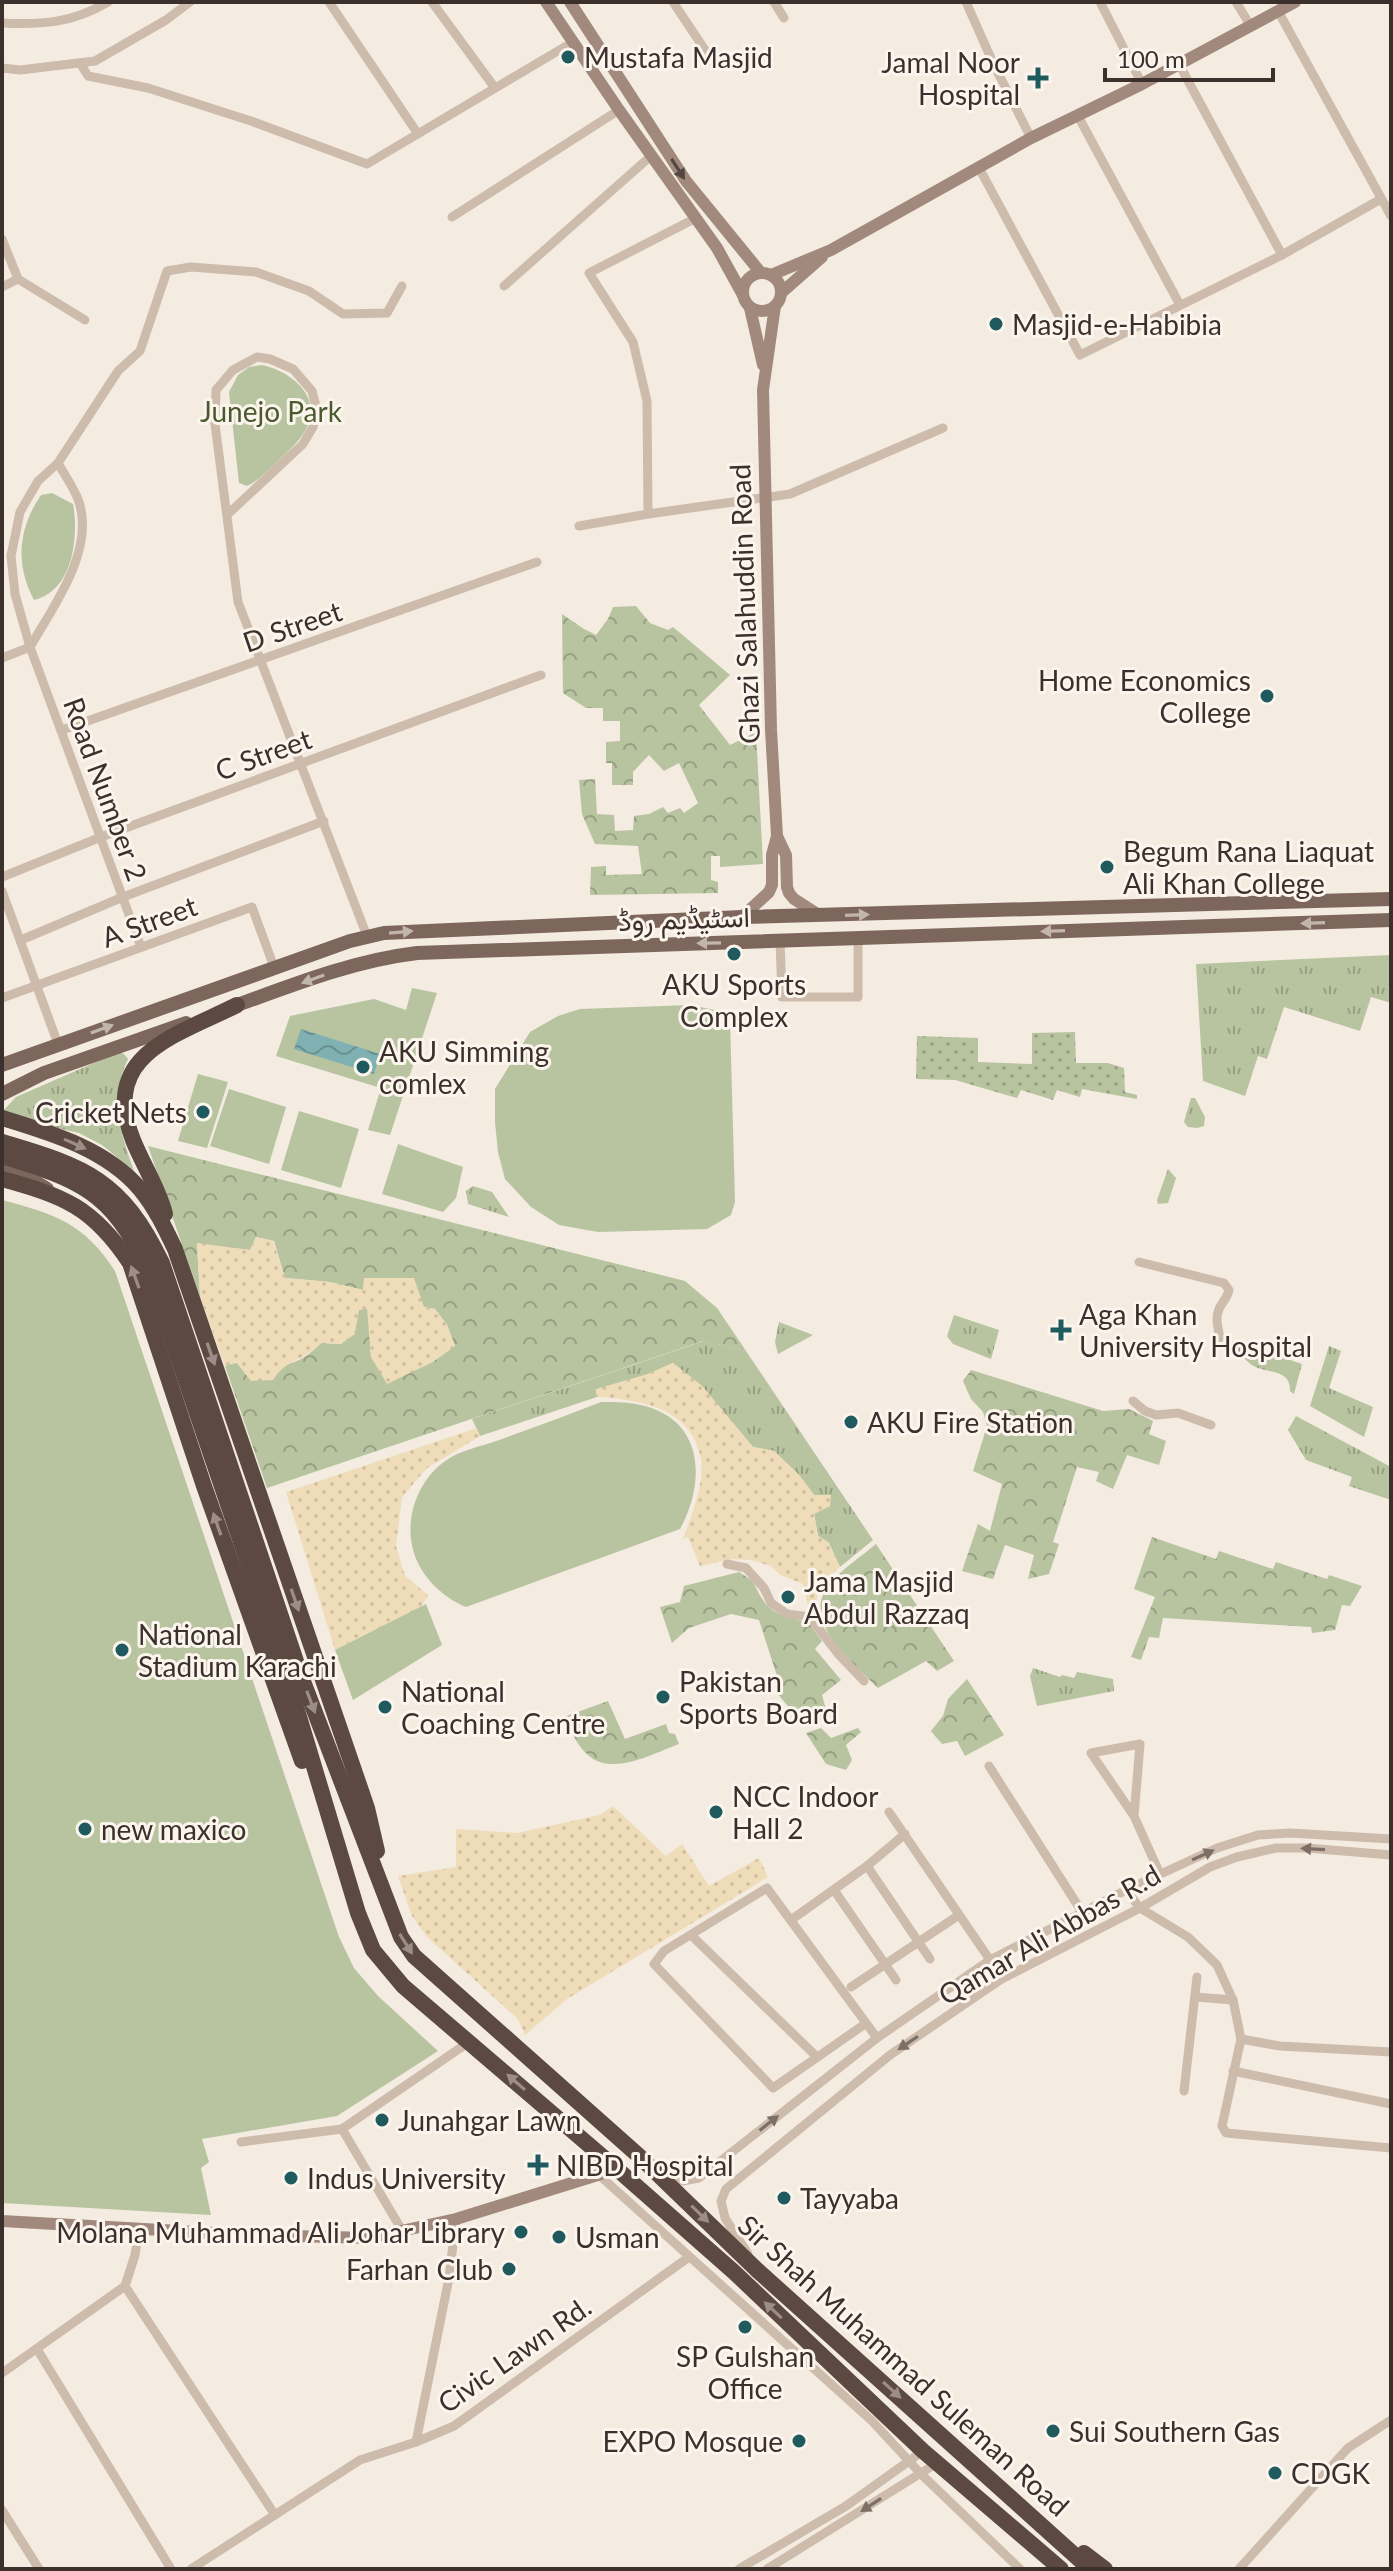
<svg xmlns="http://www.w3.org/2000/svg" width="1393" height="2571" font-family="Lato,Vazirmatn,sans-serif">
	<defs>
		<pattern id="grass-tufts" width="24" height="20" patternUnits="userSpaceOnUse" patternTransform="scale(2)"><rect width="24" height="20" fill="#b8c4a0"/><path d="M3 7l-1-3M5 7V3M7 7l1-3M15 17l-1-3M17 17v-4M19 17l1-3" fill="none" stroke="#97a083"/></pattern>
		<pattern id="forest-crowns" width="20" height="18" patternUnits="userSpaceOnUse" patternTransform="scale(2)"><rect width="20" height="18" fill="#b8c4a0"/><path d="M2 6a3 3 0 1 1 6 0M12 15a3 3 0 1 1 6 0" fill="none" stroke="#97a083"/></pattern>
		<pattern id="sand-dots" width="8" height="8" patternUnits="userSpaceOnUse" patternTransform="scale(2)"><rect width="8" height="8" fill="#efdcb8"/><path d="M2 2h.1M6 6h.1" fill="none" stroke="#cebd9e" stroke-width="1.8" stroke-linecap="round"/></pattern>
		<pattern id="garden-dots" width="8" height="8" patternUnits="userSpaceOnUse" patternTransform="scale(2)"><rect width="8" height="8" fill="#b8c4a0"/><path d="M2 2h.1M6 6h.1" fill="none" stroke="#97a083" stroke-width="1.8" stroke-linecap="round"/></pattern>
		<pattern id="water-waves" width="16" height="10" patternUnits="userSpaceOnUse" patternTransform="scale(2)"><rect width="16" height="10" fill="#7fb0b2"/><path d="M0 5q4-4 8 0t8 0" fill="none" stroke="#699091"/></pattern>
	</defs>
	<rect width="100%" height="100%" fill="#f4ebe1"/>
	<g fill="url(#grass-tufts)">
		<path d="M1391,955V1003L1371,997L1360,1031L1284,1007L1267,1059L1258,1056L1245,1096L1203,1081L1196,964Z"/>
		<path d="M119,1052L124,1054L128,1059C108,1102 120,1129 134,1171L102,1145L79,1133L4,1116L3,1111L16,1097Z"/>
		<path d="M1191,1098H1195L1205,1117L1204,1126L1197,1128L1188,1127L1184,1122Z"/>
		<path d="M1168,1169L1176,1178L1168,1203L1158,1204L1157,1200Z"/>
		<path d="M473,1186L492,1192L509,1217L468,1204L466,1191Z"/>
		<path d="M954,1315L999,1330L991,1359L953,1344L947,1336Z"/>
		<path d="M779,1322L813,1335L778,1354L775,1342Z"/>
		<path d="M1230,1340L1302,1364L1294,1394L1290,1391C1291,1368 1265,1374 1252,1365C1243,1359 1237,1348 1230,1340Z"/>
		<path d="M704,1341L746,1351L873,1540L840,1567L829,1543L818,1536L814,1513L829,1506L814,1495L799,1475L774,1451L753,1447L702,1386L673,1363L648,1374L596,1390L597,1397L480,1436L472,1419Z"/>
		<path d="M1329,1346L1341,1351L1329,1388L1373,1407L1364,1437L1310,1406Z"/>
		<path d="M1296,1416L1391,1467V1500L1349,1486L1352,1477L1306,1460L1288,1430Z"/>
		<path d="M1033,1668L1060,1677L1062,1675L1074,1678L1077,1672L1113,1679L1114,1691L1037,1706L1030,1676Z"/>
	</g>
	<g fill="url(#forest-crowns)">
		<path d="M636,606L650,623L668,630L673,627L730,675L699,705L730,745L756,732L763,864L720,867V856H711V880L718,882V893L590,895L591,867L606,866V875L642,874L638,846L595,844L582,814L579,780L595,779L597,814L614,815L615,831L633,830L634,816L649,814L663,807L668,813L680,808L684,813L698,803L679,763L664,771L649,755L633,772V785H612V763H606V742L620,741V721H603V708H586L563,693L562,614L584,629L596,635L608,619L613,607Z"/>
		<path d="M148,1146L685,1281L717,1308L746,1351L703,1341L267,1488L225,1366C261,1352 282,1384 321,1343L341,1344L359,1310L368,1308L371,1357L431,1363L455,1346L447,1325L435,1309L424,1307L365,1278L363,1290L330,1282L285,1278L274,1241L256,1237L250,1250L197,1244L200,1297Z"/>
		<path d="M971,1370L1103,1411L1129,1409L1153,1421L1149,1434L1166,1441L1159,1465L1127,1455L1113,1489L1096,1481L1099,1472L1077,1467L1053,1542L1059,1544L1049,1574L1028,1579L1034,1555L1005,1545L993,1579L962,1571L978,1524L990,1531L1002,1484L973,1471L987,1426L983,1412L971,1399L963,1381Z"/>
		<path d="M1152,1537L1216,1559L1219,1551L1273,1569L1276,1562L1327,1579L1329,1575L1362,1586L1350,1606L1342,1605L1335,1630L1312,1633L1311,1627L1163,1618L1159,1638L1149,1637L1141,1660L1131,1657L1155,1597L1134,1589Z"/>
		<path d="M876,1544L954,1661L937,1671L926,1661L878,1688C856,1665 805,1626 825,1591C833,1575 862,1556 876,1544Z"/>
		<path d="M739,1572C760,1585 751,1582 763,1600C772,1615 792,1619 808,1622L822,1641L815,1649L841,1680L822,1695L828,1717L805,1727L777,1693V1676L759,1620L731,1614L689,1628L672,1643L660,1607L680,1602L684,1586Z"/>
		<path d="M967,1679L1004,1735L965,1756L957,1741L942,1744L931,1731L943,1716L948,1699Z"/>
		<path d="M608,1701L625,1739L666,1724L669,1733L675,1734L679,1744C654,1753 612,1777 588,1755C577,1746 571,1730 564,1717Z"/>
		<path d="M821,1728L831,1738L858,1728L861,1732L846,1745L852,1760L846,1770L826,1764L806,1733Z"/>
	</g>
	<g fill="url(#sand-dots)">
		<path d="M256,1237L273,1241L285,1278L330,1282L363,1290L364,1278H414L424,1307L435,1309L447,1325L455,1346L431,1363L387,1384L371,1357L367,1308L359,1310L355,1334L341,1344L321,1343C303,1362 287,1358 273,1380L251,1381L236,1362L225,1366L200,1297L197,1243L250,1250Z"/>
		<path d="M673,1363L702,1386L753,1447L774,1451L799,1475L814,1495H831L830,1506L814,1514L818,1536L828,1542L840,1567L818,1586L816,1607L808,1606L803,1584L779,1574L771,1566L751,1560L733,1559L700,1566L688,1537L683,1539C691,1518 705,1482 701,1459C691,1407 641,1400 597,1397L596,1389L648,1374Z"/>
		<path d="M477,1428L480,1436L427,1468L402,1497L396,1546L405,1576L428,1595L421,1607L335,1650L286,1492Z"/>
		<path d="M613,1806L666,1856L682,1844L709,1886L759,1858L768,1877L567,1999L525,2035L518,2019L427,1937L412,1916L398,1876L456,1867V1829L517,1833L600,1815Z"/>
	</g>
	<g fill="#b8c4a0">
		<path d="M262,365C291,371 325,398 305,431C298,443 286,453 276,463C266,472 258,481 247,486L239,483L229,392L238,375L249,367Z"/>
		<path d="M52,493L73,504C79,537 73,591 34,600C15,564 18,529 41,495Z"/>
		<path d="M412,988L437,993L390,1135L368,1130L381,1088L276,1056L290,1016L374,999L406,1010Z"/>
		<path d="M690,1005L715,1010L730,1020L735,1202L731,1215L707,1229L598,1232L559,1225L531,1207L505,1179L498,1152L495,1122V1089L530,1032L558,1016L580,1009Z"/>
		<path d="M198,1074L228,1082L207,1148L178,1141Z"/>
		<path d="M229,1089L286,1107L269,1164L210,1146Z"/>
		<path d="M299,1111L359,1129L341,1188L281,1170Z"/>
		<path d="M398,1144L463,1167L456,1198L443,1212L382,1194Z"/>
		<path d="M2,1200C55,1214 84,1223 115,1271L339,1937L354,1968L378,1996L438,2051L337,2116L202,2139L209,2162L201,2168L211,2215L2,2203Z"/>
		<path d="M601,1402C616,1402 631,1402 645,1406C705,1422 705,1484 680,1529L466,1607C441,1597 417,1573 412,1545C405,1510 423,1470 457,1454C474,1447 493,1443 510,1436C540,1425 571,1414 601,1402Z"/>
		<path d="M426,1604L442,1645L353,1700L335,1650Z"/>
	</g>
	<path fill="url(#garden-dots)" d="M1075,1032L1076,1063H1108L1124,1068L1125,1092L1137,1095V1099L1082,1089L1080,1097L1057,1090L1053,1100L1021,1090L1017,1098L955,1080L916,1079L917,1036L978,1038V1062L1032,1064V1033Z"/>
	<path fill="url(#water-waves)" d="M301,1029L380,1054L374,1074L294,1049Z"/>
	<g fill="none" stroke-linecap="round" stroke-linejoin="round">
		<g stroke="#cdbbac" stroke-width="9">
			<path d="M329,2L418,134"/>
			<path d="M432,2L495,88"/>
			<path d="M673,2L715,65"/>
			<path d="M774,2L784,18"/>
			<path d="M966,2L994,65L1031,138"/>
			<path d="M1100,2L1142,84"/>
			<path d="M1236,2L1250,25"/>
			<path d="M1278,11L1391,216"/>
			<path d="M2,23C42,25 72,23 108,2"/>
			<path d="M80,63L88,76L148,88L251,121L367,164L573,42"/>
			<path d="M1179,64L1282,255"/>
			<path d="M2,68L20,70L95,61L166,20L190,2"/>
			<path d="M1078,116L1180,305"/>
			<path d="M978,166L1080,355L1282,255L1381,199"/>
			<path d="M452,217L619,110"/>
			<path d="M2,239L18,279L2,287"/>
			<path d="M18,279L85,320"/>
			<path d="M504,286L652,155"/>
			<path d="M228,514L303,444L313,427L317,410L312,391L293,369L270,359L257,357L233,370L216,390L215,424L238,602L367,936"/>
			<path d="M648,514L647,401L633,342L589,273L696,218"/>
			<path d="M579,526L648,514L790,494L943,428"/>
			<path d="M2,658L30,647C53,607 95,551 79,502C75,489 65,476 58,463"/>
			<path d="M62,730L537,562"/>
			<path d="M2,877L101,837L541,675"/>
			<path d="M2,891L58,1044"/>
			<path d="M21,940L123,897L324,821"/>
			<path d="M780,940L782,997H858V937"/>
			<path d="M141,947L30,647L15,594L11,556L20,512L38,481L58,463L118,371L140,351L167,271L191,267L256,272L309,291L343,314L387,313L402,286"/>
			<path d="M2,998L252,907L274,967"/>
			<path d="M1139,1262L1224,1283L1229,1290C1227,1299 1222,1302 1219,1309C1215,1318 1218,1328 1220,1338"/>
			<path d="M1133,1401L1145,1411L1156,1415L1178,1413L1211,1425"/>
			<path d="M727,1564L746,1568L764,1588L771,1603L787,1614L810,1617L839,1655L864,1681"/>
			<path d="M989,1766L1082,1912"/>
			<path d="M889,1812L990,1960"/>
			<path d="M1134,1816L1140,1744L1091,1753L1134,1816L1160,1874"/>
			<path d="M867,1866L930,1959"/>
			<path d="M834,1890L896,1980"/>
			<path d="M1126,1890L1140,1908L1188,1937L1217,1965L1233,2000L1241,2039L1222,2126L1226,2133L1391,2148"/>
			<path d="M791,1920L867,1866L905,1834"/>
			<path d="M691,1935L817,2057"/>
			<path d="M851,1987L959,1915"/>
			<path d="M1196,1997L1233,2000"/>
			<path d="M865,2024L773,2088L654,1964L664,1951L767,1888L877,2038"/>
			<path d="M1241,2039L1280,2046L1391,2052"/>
			<path d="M1233,2071L1391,2104"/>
			<path d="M1184,2091L1197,1977"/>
			<path d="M342,2129L403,2232"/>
			<path d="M241,2142L342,2129L469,2042"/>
			<path d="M663,2174L683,2181L699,2178L877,2038L990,1960L1126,1890L1217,1848L1258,1835L1290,1833L1391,1839"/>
			<path d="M599,2175L872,2421L921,2474L1020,2569"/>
			<path d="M748,2254L725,2218L721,2201L726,2189L890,2055L1000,1980L1140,1908L1210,1867L1237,1857L1276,1848H1307L1391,1855"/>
			<path d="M125,2286L275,2515"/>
			<path d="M37,2349L171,2569"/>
			<path d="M2,2373L125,2286L135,2255L139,2230"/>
			<path d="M416,2442L449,2278L456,2219"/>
			<path d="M2,2510L39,2569"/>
			<path d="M191,2569L360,2460L416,2442L454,2426L689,2257"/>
			<path d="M739,2569L846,2506L923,2451"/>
			<path d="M767,2569L937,2463"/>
			<path d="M1239,2569L1348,2448L1391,2420"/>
		</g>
		<g stroke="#a18a7d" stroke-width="12">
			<path d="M546,2L619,110L717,248L743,295"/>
			<path d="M570,2L686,181L761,273"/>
			<circle cx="762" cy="292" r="19"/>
			<path d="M771,275L831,250L1031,138L1142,84L1295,2"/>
			<path d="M781,293L822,257"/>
			<path d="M750,308L763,365"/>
			<path d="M777,836L786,855L787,887L789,893L794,899L819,915"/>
			<path d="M742,917L769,892L772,885V855L777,836L771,730L763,390L775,306"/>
			<path d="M2,2221L250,2235L369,2238L456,2219L617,2169"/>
		</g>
		<g stroke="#7d675c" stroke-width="14">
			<path d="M229,1008C290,986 351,961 417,953L1391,920"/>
			<path d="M2,1065L350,941L384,933L742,917L1391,899"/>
			<path d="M2,1094L44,1073L186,1023"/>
			<path d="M2,1169L29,1178L47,1189"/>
		</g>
		<g stroke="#5c4a42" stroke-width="16">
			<path d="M2,1118C51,1133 106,1149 140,1189C155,1207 165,1228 175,1249L367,1808L377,1851"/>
			<path d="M2,1142C87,1167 122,1180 162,1263L301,1676L401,1937L414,1956L639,2156L757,2270L1090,2569"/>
			<path d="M2,1156C80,1180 110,1191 147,1267L288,1680L358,1913L373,1950L403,1986L617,2169L734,2272L923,2451L1061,2569"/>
			<path d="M2,1179C64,1196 93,1207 130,1263L204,1486L302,1761"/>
			<path d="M165,1214C159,1189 143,1165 133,1140C99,1054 176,1036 237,1005"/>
			<path d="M1084,2553L1105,2569"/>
		</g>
	</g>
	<defs><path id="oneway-solid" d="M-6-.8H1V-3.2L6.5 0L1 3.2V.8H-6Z" transform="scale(2)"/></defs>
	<use fill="#544640" href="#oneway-solid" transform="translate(678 169) rotate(57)"/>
	<g fill="#c2b5ac">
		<use href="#oneway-solid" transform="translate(857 915) rotate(-2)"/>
		<use href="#oneway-solid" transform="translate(1313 923) rotate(178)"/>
		<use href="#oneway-solid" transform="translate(1053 931) rotate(178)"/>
		<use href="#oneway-solid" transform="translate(401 932) rotate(-5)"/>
		<use href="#oneway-solid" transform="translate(709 943) rotate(179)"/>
		<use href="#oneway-solid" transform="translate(313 979) rotate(160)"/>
		<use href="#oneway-solid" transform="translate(102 1029) rotate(-20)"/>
	</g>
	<g fill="#9c8e87">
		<use href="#oneway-solid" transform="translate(75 1144) rotate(24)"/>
		<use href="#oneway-solid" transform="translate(135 1277) rotate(-110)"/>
		<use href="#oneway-solid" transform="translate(211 1354) rotate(71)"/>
		<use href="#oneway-solid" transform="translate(217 1524) rotate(-109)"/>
		<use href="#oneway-solid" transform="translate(295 1600) rotate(71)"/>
		<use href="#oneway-solid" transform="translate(311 1702) rotate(69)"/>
		<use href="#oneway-solid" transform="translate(406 1944) rotate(58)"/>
		<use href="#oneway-solid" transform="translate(516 2082) rotate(-139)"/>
		<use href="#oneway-solid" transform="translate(700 2214) rotate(44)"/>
		<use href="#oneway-solid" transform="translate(773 2310) rotate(-137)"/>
		<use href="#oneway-solid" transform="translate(892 2390) rotate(42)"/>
	</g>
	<g fill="#7d6f65">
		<use href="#oneway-solid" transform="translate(1313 1849) rotate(-177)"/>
		<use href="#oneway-solid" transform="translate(1203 1855) rotate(-24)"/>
		<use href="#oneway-solid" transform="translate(908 2043) rotate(146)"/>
		<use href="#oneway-solid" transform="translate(769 2123) rotate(-38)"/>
		<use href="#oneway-solid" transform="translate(871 2505) rotate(147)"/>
	</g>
	<g fill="#1f5a5e" stroke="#fbf5ee" stroke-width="3">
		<circle cx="568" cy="57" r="8"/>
		<path d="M1034 66h8v8h8v8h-8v8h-8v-8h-8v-8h8z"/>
		<circle cx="996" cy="324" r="8"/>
		<circle cx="1267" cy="696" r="8"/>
		<circle cx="1107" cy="867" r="8"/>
		<circle cx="734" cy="954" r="8"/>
		<circle cx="363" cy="1067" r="8"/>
		<circle cx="203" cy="1112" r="8"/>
		<path d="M1057 1318h8v8h8v8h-8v8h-8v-8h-8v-8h8z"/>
		<circle cx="851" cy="1422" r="8"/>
		<circle cx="788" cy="1597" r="8"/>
		<circle cx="122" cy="1650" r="8"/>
		<circle cx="663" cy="1697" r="8"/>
		<circle cx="385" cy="1707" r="8"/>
		<circle cx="716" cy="1812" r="8"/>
		<circle cx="85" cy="1829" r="8"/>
		<circle cx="382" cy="2120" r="8"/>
		<path d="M534 2153h8v8h8v8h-8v8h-8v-8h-8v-8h8z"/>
		<circle cx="291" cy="2178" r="8"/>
		<circle cx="784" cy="2198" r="8"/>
		<circle cx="521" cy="2232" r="8"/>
		<circle cx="559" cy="2237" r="8"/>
		<circle cx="509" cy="2269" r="8"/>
		<circle cx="745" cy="2327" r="8"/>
		<circle cx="1053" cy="2431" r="8"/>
		<circle cx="799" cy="2441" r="8"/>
		<circle cx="1275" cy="2473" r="8"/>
	</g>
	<g text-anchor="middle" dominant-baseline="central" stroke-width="6" stroke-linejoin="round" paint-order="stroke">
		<g font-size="28" fill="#3b302b" stroke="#fbf5ee" text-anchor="start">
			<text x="584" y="57">Mustafa Masjid</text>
			<text x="1020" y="62" text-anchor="end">Jamal Noor<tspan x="1020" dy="32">Hospital</tspan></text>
			<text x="1012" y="324">Masjid-e-Habibia</text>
			<text x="1251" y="680" text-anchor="end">Home Economics<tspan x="1251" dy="32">College</tspan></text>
			<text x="1123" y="851">Begum Rana Liaquat<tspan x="1123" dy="32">Ali Khan College</tspan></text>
			<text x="734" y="984" text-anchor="middle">AKU Sports<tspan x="734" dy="32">Complex</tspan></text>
			<text x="379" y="1051">AKU Simming<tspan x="379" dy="32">comlex</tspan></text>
			<text x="187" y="1112" text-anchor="end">Cricket Nets</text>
			<text x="1079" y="1314">Aga Khan<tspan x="1079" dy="32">University Hospital</tspan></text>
			<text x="867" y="1422">AKU Fire Station</text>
			<text x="804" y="1581">Jama Masjid<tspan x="804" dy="32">Abdul Razzaq</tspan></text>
			<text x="138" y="1634">National<tspan x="138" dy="32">Stadium Karachi</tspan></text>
			<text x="679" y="1681">Pakistan<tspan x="679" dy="32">Sports Board</tspan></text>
			<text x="401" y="1691">National<tspan x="401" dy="32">Coaching Centre</tspan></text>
			<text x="732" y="1796">NCC Indoor<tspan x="732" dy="32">Hall 2</tspan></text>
			<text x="101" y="1829">new maxico</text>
			<text x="398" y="2120">Junahgar Lawn</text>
			<text x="556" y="2165">NIBD Hospital</text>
			<text x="307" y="2178">Indus University</text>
			<text x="800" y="2198">Tayyaba</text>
			<text x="505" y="2232" text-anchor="end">Molana Muhammad Ali Johar Library</text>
			<text x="575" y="2237">Usman</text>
			<text x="493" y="2269" text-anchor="end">Farhan Club</text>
			<text x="745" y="2356" text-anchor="middle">SP Gulshan<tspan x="745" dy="32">Office</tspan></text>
			<text x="1069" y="2431">Sui Southern Gas</text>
			<text x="783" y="2441" text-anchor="end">EXPO Mosque</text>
			<text x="1291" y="2473">CDGK</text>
		</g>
		<g font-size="28" fill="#4a5a2e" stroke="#fbf5ee">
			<text x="271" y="411">Junejo Park</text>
		</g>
		<g font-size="28" fill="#3b302b" stroke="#fbf5ee">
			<text transform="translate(744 604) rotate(-92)">Ghazi Salahuddin Road</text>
			<text transform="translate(292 626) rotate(-19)">D Street</text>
			<text transform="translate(263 754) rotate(-20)">C Street</text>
			<text transform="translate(106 789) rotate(70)">Road Number 2</text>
			<text transform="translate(684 918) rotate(-2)">اسٹیڈیم روڈ</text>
			<text transform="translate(149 921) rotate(-20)">A Street</text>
			<text transform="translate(1049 1934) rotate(-30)">Qamar Ali Abbas R.d</text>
			<text transform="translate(514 2354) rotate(-35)">Civic Lawn Rd.</text>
			<text transform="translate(904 2365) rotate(42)">Sir Shah Muhammad Suleman Road</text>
		</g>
	</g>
	<rect width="1393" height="2571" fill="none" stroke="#3b302b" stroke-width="8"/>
	<path d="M1105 68v12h168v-12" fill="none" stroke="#3b302b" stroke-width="4"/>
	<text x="1117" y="68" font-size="24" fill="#3b302b" stroke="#fbf5ee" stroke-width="6" paint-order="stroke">100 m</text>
</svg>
